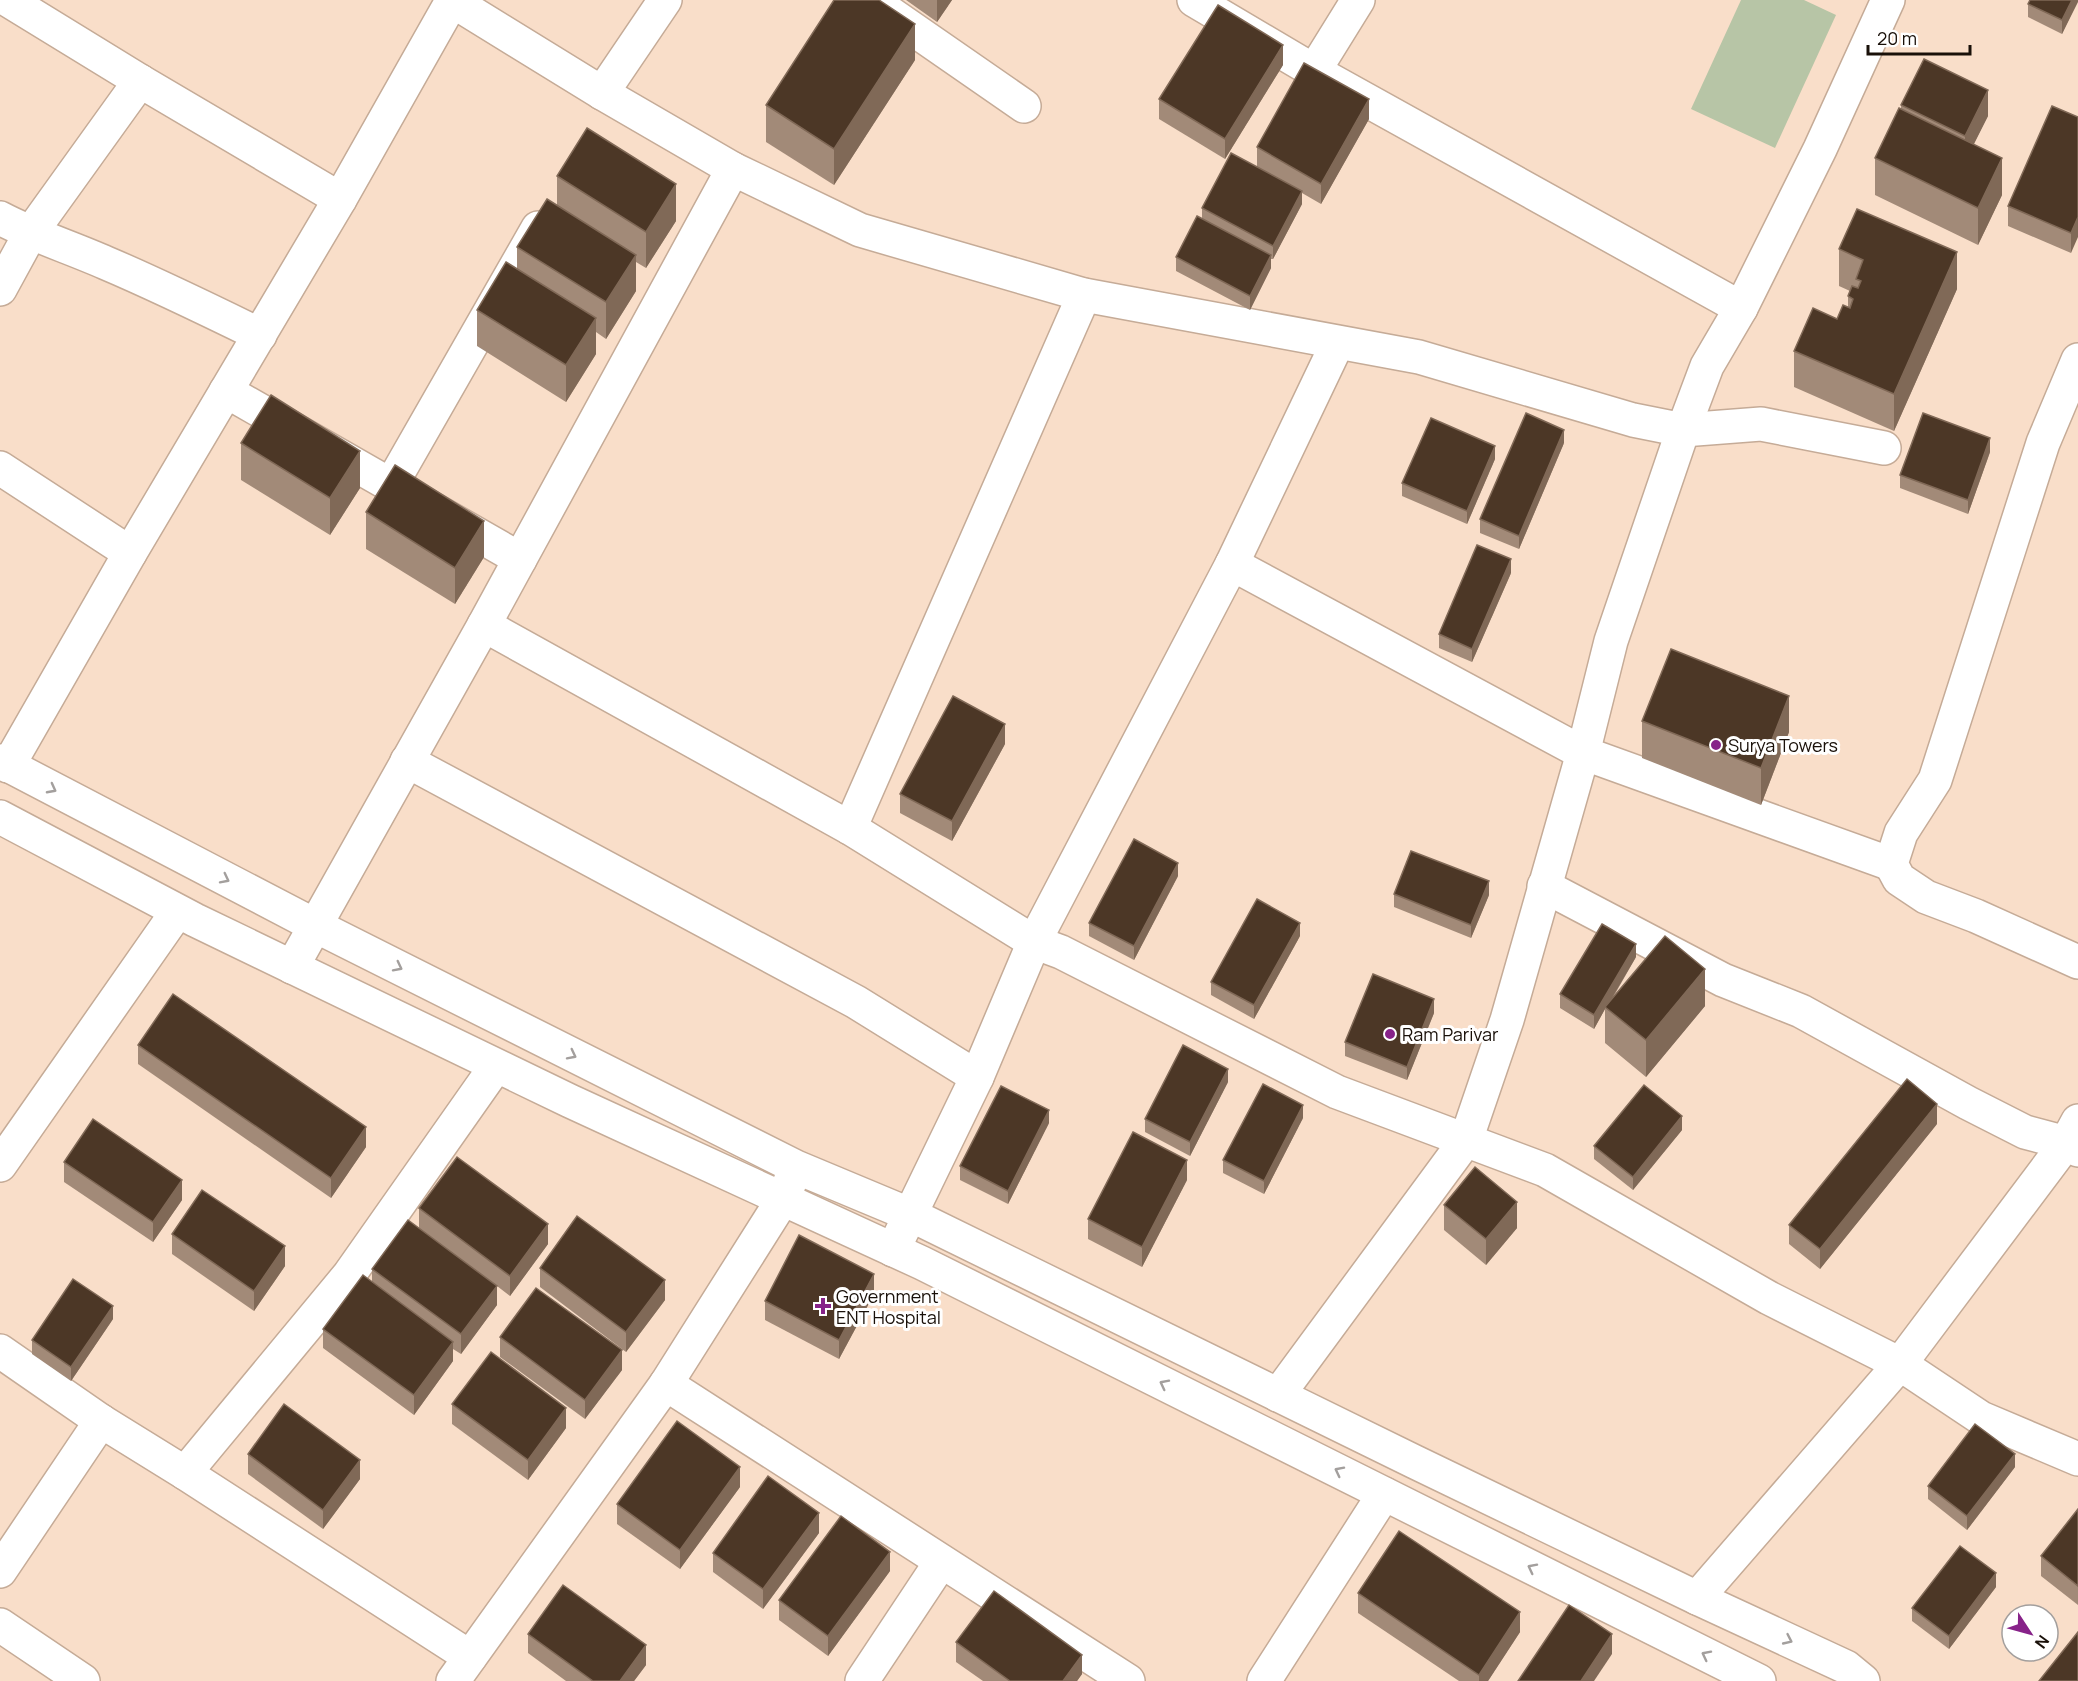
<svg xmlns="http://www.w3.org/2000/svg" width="2078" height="1681" font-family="Manrope,sans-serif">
	<rect width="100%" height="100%" fill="#f9dec9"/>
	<path fill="#b7c5a6" d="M1741,0H1804L1836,15L1775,148L1691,109Z"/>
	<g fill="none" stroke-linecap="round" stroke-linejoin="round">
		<defs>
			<g id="minor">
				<path d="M8,0L140,81L340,199"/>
				<path d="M871,0L1024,106"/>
				<path d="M1194,0L1314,71L1741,308"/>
				<path d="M1314,71L1358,0"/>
				<path d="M602,93L665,0"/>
				<path d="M0,218C34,236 70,247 106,263C158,285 209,310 260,335"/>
				<path d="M0,289L30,234L140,81"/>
				<path d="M2078,360L2043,443L1935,780L1901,833L1891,864L1899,879L1926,897L1976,916L2078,962"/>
				<path d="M226,391L520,559"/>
				<path d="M1683,430L1761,424L1884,448"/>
				<path d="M0,468L130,553"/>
				<path d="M391,485L538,228"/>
				<path d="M1232,564L1583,753L1891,864"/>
				<path d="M484,625L850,828L1034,942L1061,952L1337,1092L1545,1170L1769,1298L1900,1364L1981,1418L2078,1459"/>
				<path d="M407,761L856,1002L977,1077"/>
				<path d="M8,766L130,553L340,199L452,1"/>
				<path d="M850,828L1084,295"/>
				<path d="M1544,886L1723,980L1801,1011L1968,1103L2025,1132L2066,1143L2078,1150"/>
				<path d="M292,967L484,625L733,169"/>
				<path d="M0,1165L177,912"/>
				<path d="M893,1250L977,1077L1034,942L1232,564L1337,344"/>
				<path d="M0,1351L101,1421L185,1473L470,1657"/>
				<path d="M666,1384L1128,1681"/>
				<path d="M185,1473L349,1275L496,1066"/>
				<path d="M0,1571L101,1421"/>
				<path d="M1697,1598L1900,1364L2066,1143L2078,1121"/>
				<path d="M0,1625L83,1681"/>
				<path d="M453,1681L666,1384L783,1199L794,1172"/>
				<path d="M862,1681L941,1562"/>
				<path d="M1264,1681L1384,1494"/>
			</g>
			<g id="tertiary">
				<path d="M0,761L314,925L796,1167L911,1215L1415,1462L1697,1598L1846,1667L1863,1681"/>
				<path d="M0,817L195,920L570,1101L922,1263L1759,1681"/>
				<path d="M1278,1395L1466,1140L1507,1020L1583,753L1611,641L1683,430"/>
			</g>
			<path id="secondary" d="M451,0L602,93L733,169L860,230L1084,295L1419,357L1633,420L1683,430L1707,366L1741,308L1820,149L1888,0"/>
		</defs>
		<use href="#minor" stroke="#c5ab97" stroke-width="36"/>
		<use href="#tertiary" stroke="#c5ab97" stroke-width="36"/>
		<use href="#secondary" stroke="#c5ab97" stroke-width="36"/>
		<use href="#minor" stroke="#fff" stroke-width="33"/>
		<use href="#tertiary" stroke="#fff" stroke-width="33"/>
		<use href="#secondary" stroke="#fff" stroke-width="33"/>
	</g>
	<g fill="#a28a78">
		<path d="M906,0H952L937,22Z"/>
		<path d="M2078,0L2062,34L2028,17V4Z"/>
		<path d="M915,60L834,185L766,142V105Z"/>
		<path d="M1283,65L1225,159L1159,119V99Z"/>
		<path d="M1901,105L1988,116L1973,145L2002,195L1978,245L1875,195V158L1901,109Z"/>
		<path d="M2078,117L2071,253L2008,226V206Z"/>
		<path d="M1369,119L1321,204L1302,193V204L1273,259H1271V268L1250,310L1176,271V257L1202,219V208L1257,167V147Z"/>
		<path d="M557,176L676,221L646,268L636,262V291L606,339L596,332V354L566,402L477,346V310L517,269V247L557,206Z"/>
		<path d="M1839,249L1957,289L1894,431L1794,387V351L1837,319L1848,307V296L1850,291L1839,286Z"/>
		<path d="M241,443L360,488L330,535L241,480Z"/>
		<path d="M1564,443L1519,549L1480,533V519Z"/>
		<path d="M1990,452L1968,514L1900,488V475Z"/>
		<path d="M1495,459L1467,524L1402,496V483Z"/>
		<path d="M366,512L484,557L455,604L366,549Z"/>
		<path d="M1511,573L1472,662L1439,648V634Z"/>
		<path d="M1642,721L1789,732L1761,805L1642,758Z"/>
		<path d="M1005,744L952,841L900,813V794Z"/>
		<path d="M1178,876L1134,960L1089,936V923Z"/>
		<path d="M1394,894L1489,895L1471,938L1394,907Z"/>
		<path d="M1300,936L1254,1019L1211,995V982Z"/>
		<path d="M1636,957L1611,1001L1705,1006L1646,1077L1605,1043V1009L1594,1029L1560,1008V994Z"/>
		<path d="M1434,1013L1407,1080L1345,1056V1042Z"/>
		<path d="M138,1045L366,1147L331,1198L138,1064Z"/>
		<path d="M1228,1082L1190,1156L1145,1132V1119Z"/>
		<path d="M1303,1118L1264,1194L1223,1173V1160Z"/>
		<path d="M1049,1123L1008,1204L960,1180V1166Z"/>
		<path d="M1937,1124L1820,1269L1789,1244V1225Z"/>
		<path d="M1682,1130L1633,1190L1594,1159V1146Z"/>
		<path d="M64,1162L182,1200L153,1242L64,1182Z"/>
		<path d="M1187,1180L1142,1267L1088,1239V1219Z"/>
		<path d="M1444,1205L1517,1228L1486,1265L1444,1230Z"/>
		<path d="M419,1208L548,1244L510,1296L497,1286V1305L461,1354L453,1349V1361L414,1415L323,1348V1329L372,1281V1269L419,1228Z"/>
		<path d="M172,1234L285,1266L254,1311L172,1254Z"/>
		<path d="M540,1268L665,1300L626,1352L540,1287Z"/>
		<path d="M874,1294L839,1359L765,1320V1301Z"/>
		<path d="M113,1319L71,1381L32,1354V1340Z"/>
		<path d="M500,1337L622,1370L585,1419L500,1357Z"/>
		<path d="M452,1404L566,1428L528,1480L452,1424Z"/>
		<path d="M248,1454L360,1479L323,1529L248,1474Z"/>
		<path d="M2015,1467L1967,1530L1928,1499V1486Z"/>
		<path d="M740,1487L680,1569L617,1524V1504Z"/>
		<path d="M2078,1509V1605L2041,1576V1556Z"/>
		<path d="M819,1533L763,1609L713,1572V1553Z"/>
		<path d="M890,1571L828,1656L779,1620V1600Z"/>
		<path d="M1996,1587L1949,1649L1912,1621V1608Z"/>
		<path d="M1358,1593L1520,1632L1488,1681H1459L1358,1613Z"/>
		<path d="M528,1634L646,1665L634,1681H566L528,1653Z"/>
		<path d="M956,1642L1082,1674L1077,1681H983L956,1662Z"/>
	</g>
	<g fill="#806957">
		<path d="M937,0H952L937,22Z"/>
		<path d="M2072,0H2078V2L2062,34V20Z"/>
		<path d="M915,24V60L834,185V149Z"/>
		<path d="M1283,45V65L1225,159V139Z"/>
		<path d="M1988,90V116L1965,162V136Z"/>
		<path d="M1369,99V119L1321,204V184Z"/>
		<path d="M2002,158V195L1978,245V208Z"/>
		<path d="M676,184V221L646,268V232Z"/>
		<path d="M1302,191V204L1273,259V246Z"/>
		<path d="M2078,217V237L2071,253V233Z"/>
		<path d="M1957,252V289L1894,431V394Z"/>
		<path d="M636,255V291L606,339V302Z"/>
		<path d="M1271,255V268L1250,310V296Z"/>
		<path d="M596,318V354L566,402V365Z"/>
		<path d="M1564,430V443L1519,549V536Z"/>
		<path d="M1990,438V452L1968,514V500Z"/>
		<path d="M1495,446V459L1467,524V511Z"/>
		<path d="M360,451V488L330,535V498Z"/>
		<path d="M484,521V557L455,604V568Z"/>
		<path d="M1511,559V573L1472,662V649Z"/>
		<path d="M1789,696V732L1761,805V768Z"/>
		<path d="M1005,724V744L952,841V821Z"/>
		<path d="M1178,863V876L1134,960V946Z"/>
		<path d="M1489,881V895L1471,938V925Z"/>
		<path d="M1300,923V936L1254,1019V1005Z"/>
		<path d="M1636,944V957L1606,1008L1605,1007V1009L1594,1029V1015Z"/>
		<path d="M1705,969V1006L1646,1077V1040Z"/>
		<path d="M1434,999V1013L1407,1080V1067Z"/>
		<path d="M1228,1069V1082L1190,1156V1142Z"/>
		<path d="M1937,1104V1124L1820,1269V1249Z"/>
		<path d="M1303,1105V1118L1264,1194V1181Z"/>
		<path d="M1049,1110V1123L1008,1204V1191Z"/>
		<path d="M1682,1116V1130L1633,1190V1177Z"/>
		<path d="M366,1127V1147L331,1198V1178Z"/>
		<path d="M1187,1160V1180L1142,1267V1247Z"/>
		<path d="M182,1180V1200L153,1242V1222Z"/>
		<path d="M1517,1202V1228L1486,1265V1239Z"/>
		<path d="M548,1224V1244L510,1296V1276Z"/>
		<path d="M285,1246V1266L254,1311V1291Z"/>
		<path d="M874,1274V1294L839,1359V1340Z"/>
		<path d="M665,1280V1300L626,1352V1332Z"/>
		<path d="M497,1286V1305L461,1354V1334Z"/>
		<path d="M113,1306V1319L71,1381V1367Z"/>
		<path d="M453,1342V1361L414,1415V1395Z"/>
		<path d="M622,1350V1370L585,1419V1400Z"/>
		<path d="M566,1408V1428L528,1480V1460Z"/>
		<path d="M2015,1454V1467L1967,1530V1516Z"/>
		<path d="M360,1460V1479L323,1529V1510Z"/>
		<path d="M740,1467V1487L680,1569V1550Z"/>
		<path d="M819,1513V1533L763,1609V1589Z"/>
		<path d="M890,1552V1571L828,1656V1636Z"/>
		<path d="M1996,1573V1587L1949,1649V1636Z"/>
		<path d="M1520,1612V1632L1488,1681H1479V1675Z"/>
		<path d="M1612,1634V1654L1594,1681H1581Z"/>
		<path d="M646,1645V1665L634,1681H620Z"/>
		<path d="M1082,1655V1674L1077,1681H1063Z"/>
	</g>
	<g fill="#4c3726" stroke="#806957" stroke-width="1.5">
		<path d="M834,0H879L915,24L834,149L766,105Z"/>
		<path d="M2030,0H2072L2062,20L2028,4Z"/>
		<path d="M1218,5L1283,45L1225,139L1159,99Z"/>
		<path d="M1924,59L1988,90L1965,136L1901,105Z"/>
		<path d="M1304,63L1369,99L1321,184L1257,147Z"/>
		<path d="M2052,106L2078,117V217L2071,233L2008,206Z"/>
		<path d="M1899,108L2002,158L1978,208L1875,158Z"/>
		<path d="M587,128L676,184L646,232L557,176Z"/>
		<path d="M1231,153L1302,191L1273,246L1202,208Z"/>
		<path d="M547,199L636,255L606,302L517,247Z"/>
		<path d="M1857,209L1957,252L1894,394L1794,351L1813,308L1837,319L1843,305L1850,308L1853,299L1848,296L1852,286L1858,288L1861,281L1856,279L1863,260L1839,249Z"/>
		<path d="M1197,216L1271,255L1250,296L1176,257Z"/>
		<path d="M506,262L596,318L566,365L477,310Z"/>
		<path d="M271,395L360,451L330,498L241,443Z"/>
		<path d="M1526,413L1564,430L1519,536L1480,519Z"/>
		<path d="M1923,413L1990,438L1968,500L1900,475Z"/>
		<path d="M1431,418L1495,446L1467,511L1402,483Z"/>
		<path d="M395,465L484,521L455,568L366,512Z"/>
		<path d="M1477,545L1511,559L1472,649L1439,634Z"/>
		<path d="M1671,649L1789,696L1761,768L1642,721Z"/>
		<path d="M953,696L1005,724L952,821L900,794Z"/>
		<path d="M1134,839L1178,863L1134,946L1089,923Z"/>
		<path d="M1411,851L1489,881L1471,925L1394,894Z"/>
		<path d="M1257,899L1300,923L1254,1005L1211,982Z"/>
		<path d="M1602,924L1636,944L1594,1015L1560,994Z"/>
		<path d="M1665,936L1705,969L1646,1040L1605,1007Z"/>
		<path d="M1373,974L1434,999L1407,1067L1345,1042Z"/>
		<path d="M173,994L366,1127L331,1178L138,1045Z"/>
		<path d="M1183,1045L1228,1069L1190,1142L1145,1119Z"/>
		<path d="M1907,1079L1937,1104L1820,1249L1789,1225Z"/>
		<path d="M1263,1084L1303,1105L1264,1181L1223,1160Z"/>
		<path d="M1644,1085L1682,1116L1633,1177L1594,1146Z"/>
		<path d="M1001,1086L1049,1110L1008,1191L960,1166Z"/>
		<path d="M93,1119L182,1180L153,1222L64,1162Z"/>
		<path d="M1133,1132L1187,1160L1142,1247L1088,1219Z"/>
		<path d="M457,1157L548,1224L510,1276L419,1208Z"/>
		<path d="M1475,1167L1517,1202L1486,1239L1444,1205Z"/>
		<path d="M202,1190L285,1246L254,1291L172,1234Z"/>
		<path d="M577,1216L665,1280L626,1332L540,1268Z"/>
		<path d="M408,1220L497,1286L461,1334L372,1269Z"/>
		<path d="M799,1235L874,1274L839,1340L765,1301Z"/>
		<path d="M363,1275L453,1342L414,1395L323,1329Z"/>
		<path d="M73,1279L113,1306L71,1367L32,1340Z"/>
		<path d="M536,1288L622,1350L585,1400L500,1337Z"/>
		<path d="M491,1352L566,1408L528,1460L452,1404Z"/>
		<path d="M284,1404L360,1460L323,1510L248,1454Z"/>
		<path d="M677,1421L740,1467L680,1550L617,1504Z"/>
		<path d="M1975,1424L2015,1454L1967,1516L1928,1486Z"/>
		<path d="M768,1476L819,1513L763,1589L713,1553Z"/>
		<path d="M2078,1509V1586L2041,1556Z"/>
		<path d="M841,1516L890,1552L828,1636L779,1600Z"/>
		<path d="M1399,1531L1520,1612L1479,1675L1358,1593Z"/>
		<path d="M1960,1546L1996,1573L1949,1636L1912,1608Z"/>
		<path d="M563,1585L646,1645L620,1681H593L528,1634Z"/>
		<path d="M994,1591L1082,1655L1063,1681H1010L956,1642Z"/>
		<path d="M1569,1605L1612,1634L1581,1681H1518Z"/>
		<path d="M2078,1632V1681H2039Z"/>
	</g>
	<defs><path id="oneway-chevron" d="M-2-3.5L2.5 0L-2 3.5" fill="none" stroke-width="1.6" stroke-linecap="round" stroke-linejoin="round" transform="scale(1.5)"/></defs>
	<g stroke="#a39f9d">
		<use href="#oneway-chevron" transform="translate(52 789) rotate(28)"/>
		<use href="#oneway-chevron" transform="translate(225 879) rotate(27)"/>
		<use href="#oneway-chevron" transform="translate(398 967) rotate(27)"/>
		<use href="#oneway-chevron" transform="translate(572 1055) rotate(27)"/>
		<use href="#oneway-chevron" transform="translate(1164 1384) rotate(-153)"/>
		<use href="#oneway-chevron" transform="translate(1339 1471) rotate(-153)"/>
		<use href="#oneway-chevron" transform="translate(1532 1568) rotate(-153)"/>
		<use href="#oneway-chevron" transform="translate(1788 1640) rotate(25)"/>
		<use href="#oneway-chevron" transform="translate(1706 1655) rotate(-153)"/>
	</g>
	<g fill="#872289" stroke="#fff" stroke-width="2">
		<circle cx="1716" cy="745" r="6"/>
		<circle cx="1390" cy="1034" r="6"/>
		<path d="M820 1297h6v6h6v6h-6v6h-6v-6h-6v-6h6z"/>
	</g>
	<g text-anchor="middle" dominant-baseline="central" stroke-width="6" stroke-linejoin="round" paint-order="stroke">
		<g font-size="18" fill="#191009" stroke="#fff" text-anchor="start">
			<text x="1728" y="745">Surya Towers</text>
			<text x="1402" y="1034">Ram Parivar</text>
			<text x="836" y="1296">Government<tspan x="836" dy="21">ENT Hospital</tspan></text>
		</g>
	</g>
	<g transform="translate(2030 1633) rotate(126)"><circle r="28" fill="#ffffff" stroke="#a39f9d" stroke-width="1.5"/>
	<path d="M0-4.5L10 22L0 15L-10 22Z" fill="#872289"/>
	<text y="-9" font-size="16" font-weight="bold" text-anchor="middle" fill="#191009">N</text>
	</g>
	<path d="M1868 45v9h102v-9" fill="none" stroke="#191009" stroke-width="3"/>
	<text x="1877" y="45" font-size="18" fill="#191009" stroke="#ffffff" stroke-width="4.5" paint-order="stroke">20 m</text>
</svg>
